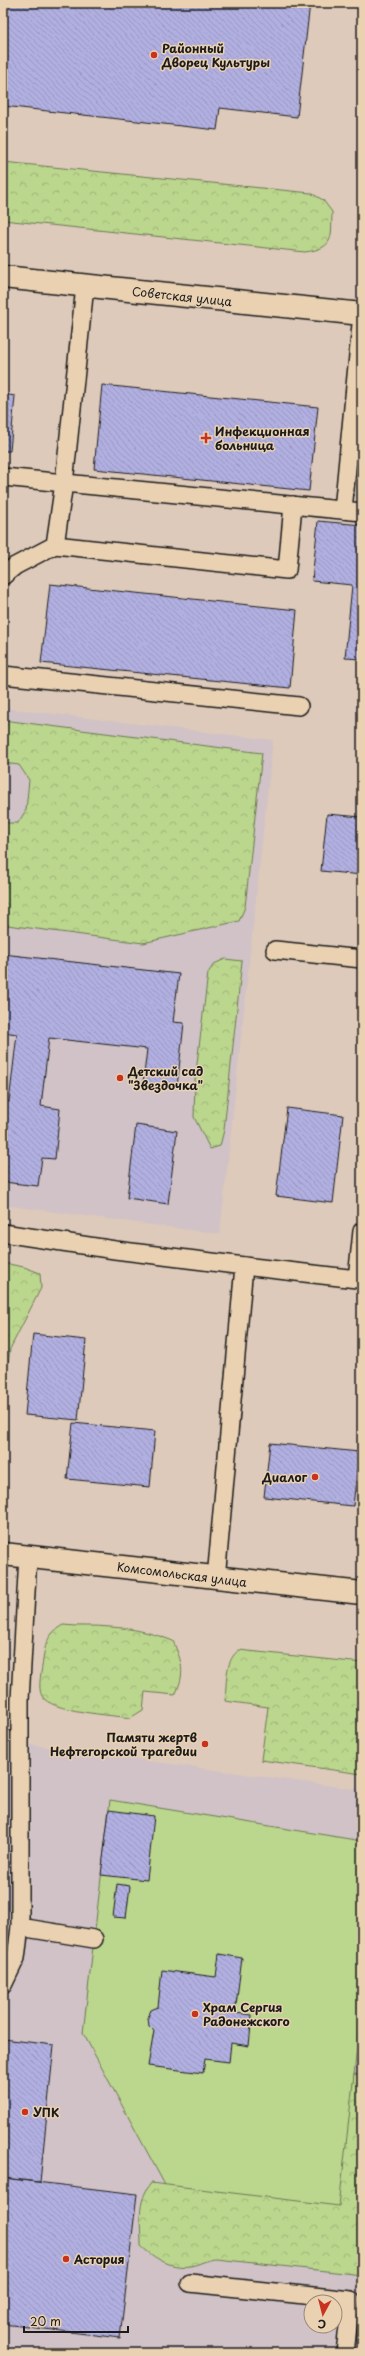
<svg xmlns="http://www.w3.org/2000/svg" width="365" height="2356" font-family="'Playpen Sans',sans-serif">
	<defs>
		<pattern id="forest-crowns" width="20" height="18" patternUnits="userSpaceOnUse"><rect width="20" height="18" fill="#bbd68d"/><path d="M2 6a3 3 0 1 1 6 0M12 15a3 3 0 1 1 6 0" fill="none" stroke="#a0b779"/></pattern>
		<pattern id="building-back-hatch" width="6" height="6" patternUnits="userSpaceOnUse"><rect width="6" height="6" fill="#b1afe0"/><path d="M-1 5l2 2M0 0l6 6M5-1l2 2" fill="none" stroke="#9896c0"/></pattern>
	</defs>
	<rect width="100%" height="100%" fill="#decabb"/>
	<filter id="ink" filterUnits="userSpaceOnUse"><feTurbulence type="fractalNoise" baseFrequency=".025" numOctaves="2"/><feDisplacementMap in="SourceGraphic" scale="8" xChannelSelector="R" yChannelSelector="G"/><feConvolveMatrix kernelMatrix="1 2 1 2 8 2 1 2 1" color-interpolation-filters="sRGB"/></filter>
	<g filter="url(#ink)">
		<g fill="#d0c2c6" fill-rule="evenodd">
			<path d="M3,708L273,740L220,1234L3,1205Z"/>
			<path d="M3,1741L362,1790V2353H3ZM311,2302H335V2326H311Z"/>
		</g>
		<path fill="#bbd68d" stroke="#6c7954" d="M110,1800L362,1841V1998L338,2231L179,2211L83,2033Z"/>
		<g fill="url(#forest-crowns)" stroke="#6c7954">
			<path d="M3,162L311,193L323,200L332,212C331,238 335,248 305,252L3,220Z"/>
			<path d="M3,720L262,753L245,907L239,921L143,943L7,925L3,917V823H18L26,810L29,780L19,765L3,763Z"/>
			<path d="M225,959L242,961L224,1130L220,1146L210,1149L194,1117L195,1080L208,973L214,964Z"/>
			<path d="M3,1263L24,1267L40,1273L41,1288L10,1349L3,1404Z"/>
			<path d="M63,1625C79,1627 94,1625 110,1627C132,1628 153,1633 173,1641C182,1662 186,1673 175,1695L145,1692L143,1710L130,1718C113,1715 50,1712 42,1696C37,1688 42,1669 43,1660C45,1644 48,1633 63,1625Z"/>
			<path d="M239,1650L362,1663V1774L261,1760L268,1707L225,1701C227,1684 224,1661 239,1650Z"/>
			<path d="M354,2074L362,2075V2275L217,2259C207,2259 199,2265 190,2266C171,2269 154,2258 141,2246C141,2223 136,2203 151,2183L339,2206Z"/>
		</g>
		<g fill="url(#building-back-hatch)" stroke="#1c1c1c">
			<path d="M3,3H310L297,117L220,108L217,130L3,106Z"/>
			<path d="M102,385L318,407L309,491L94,469Z"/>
			<path d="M3,394L15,396L10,451H3Z"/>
			<path d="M318,521L362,525V659L345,658L352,585L312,581Z"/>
			<path d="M50,584L297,610L290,688L41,663Z"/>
			<path d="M327,814L362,817V875L321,871Z"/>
			<path d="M3,954L179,974L173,1022L184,1023L177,1087L143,1083L147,1049L49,1038L41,1106L60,1109L55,1159L42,1158L38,1186L3,1182V1102H9L17,1034L3,1032Z"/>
			<path d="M287,1108L343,1115L333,1203L276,1196Z"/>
			<path d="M136,1125L177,1131L168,1204L127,1198Z"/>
			<path d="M33,1334L86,1340L78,1420L25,1415Z"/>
			<path d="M73,1423L155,1431L150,1487L67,1479Z"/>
			<path d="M270,1443L359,1452L353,1506L264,1497Z"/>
			<path d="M109,1810L154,1816L147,1880L101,1875Z"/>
			<path d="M117,1884L130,1886L126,1918L113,1917Z"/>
			<path d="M219,1954L242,1958L235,2013L252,2015L249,2046L231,2043L229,2062L205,2059L203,2073L148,2066L154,2031L149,2026L148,2017L151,2010L158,2007L162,1970L216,1977Z"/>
			<path d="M3,2039L54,2045L40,2182L3,2178Z"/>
			<path d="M3,2178L137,2194L120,2338L3,2324Z"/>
		</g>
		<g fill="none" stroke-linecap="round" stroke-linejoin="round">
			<defs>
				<g id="service">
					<path d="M3,477L362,512"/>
					<path d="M343,510L362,314"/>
					<path d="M55,545L287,570L293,505"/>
					<path d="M3,576L15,566L55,545L64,483L85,286"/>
					<path d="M3,675L299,706"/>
					<path d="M275,950L362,959"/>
					<path d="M3,1233L115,1250L244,1266"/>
					<path d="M216,1579L244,1266L357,1279L362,1231"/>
					<path d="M20,1927L94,1939"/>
					<path d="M3,1985L16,1958L20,1927V1700L28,1556"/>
					<path d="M190,2283L351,2300L345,2353"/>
				</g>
				<g id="minor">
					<path d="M3,277L362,314"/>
					<path d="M3,1554L362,1593"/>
				</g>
			</defs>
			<use href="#service" stroke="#1c1c1c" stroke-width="20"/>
			<use href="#minor" stroke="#1c1c1c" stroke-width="25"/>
			<use href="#service" stroke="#e9d1b2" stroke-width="17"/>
			<use href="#minor" stroke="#e9d1b2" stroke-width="22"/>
		</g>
	</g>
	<g fill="#c8321e" stroke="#e9d1b2" stroke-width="1.5">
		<circle cx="154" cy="55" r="4"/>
		<path d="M204 432h4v4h4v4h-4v4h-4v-4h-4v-4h4z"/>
		<circle cx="120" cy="1078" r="4"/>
		<circle cx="315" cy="1477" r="4"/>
		<circle cx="205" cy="1744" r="4"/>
		<circle cx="195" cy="2014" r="4"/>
		<circle cx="25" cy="2112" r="4"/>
		<circle cx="66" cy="2259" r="4"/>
	</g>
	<g text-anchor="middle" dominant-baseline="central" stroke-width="3" stroke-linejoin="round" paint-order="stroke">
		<g font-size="12" font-weight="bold" fill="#1c1c1c" stroke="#e9d1b2" text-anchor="start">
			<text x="162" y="48">Районный<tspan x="162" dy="14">Дворец Культуры</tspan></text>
			<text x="215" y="431">Инфекционная<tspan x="215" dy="14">больница</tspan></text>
			<text x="128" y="1071">Детский сад<tspan x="128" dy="14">"Звездочка"</tspan></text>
			<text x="307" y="1477" text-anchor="end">Диалог</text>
			<text x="197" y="1737" text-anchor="end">Памяти жертв<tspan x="197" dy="14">Нефтегорской трагедии</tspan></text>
			<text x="203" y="2007">Храм Сергия<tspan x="203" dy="14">Радонежского</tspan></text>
			<text x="33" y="2112">УПК</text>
			<text x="74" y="2259">Астория</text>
		</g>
		<g font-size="12" fill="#1c1c1c" stroke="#e9d1b2">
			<text transform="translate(182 296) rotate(6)">Советская улица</text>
			<text transform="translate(182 1574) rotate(7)">Комсомольская улица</text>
		</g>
	</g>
	<rect width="365" height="2356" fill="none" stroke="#e9d1b2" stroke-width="16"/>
	<rect x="8" y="8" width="349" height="2340" fill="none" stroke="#1c1c1c" stroke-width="1.5" filter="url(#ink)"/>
	<g transform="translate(323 2314) rotate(187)"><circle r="19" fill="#e9d1b2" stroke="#978976"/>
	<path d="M0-3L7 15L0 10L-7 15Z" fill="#c8321e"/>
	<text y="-6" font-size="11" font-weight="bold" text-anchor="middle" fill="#1c1c1c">С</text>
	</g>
	<path d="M24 2326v6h104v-6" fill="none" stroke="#1c1c1c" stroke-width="2"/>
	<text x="30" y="2326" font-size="12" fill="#1c1c1c" stroke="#e9d1b2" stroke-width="3" paint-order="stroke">20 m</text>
</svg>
